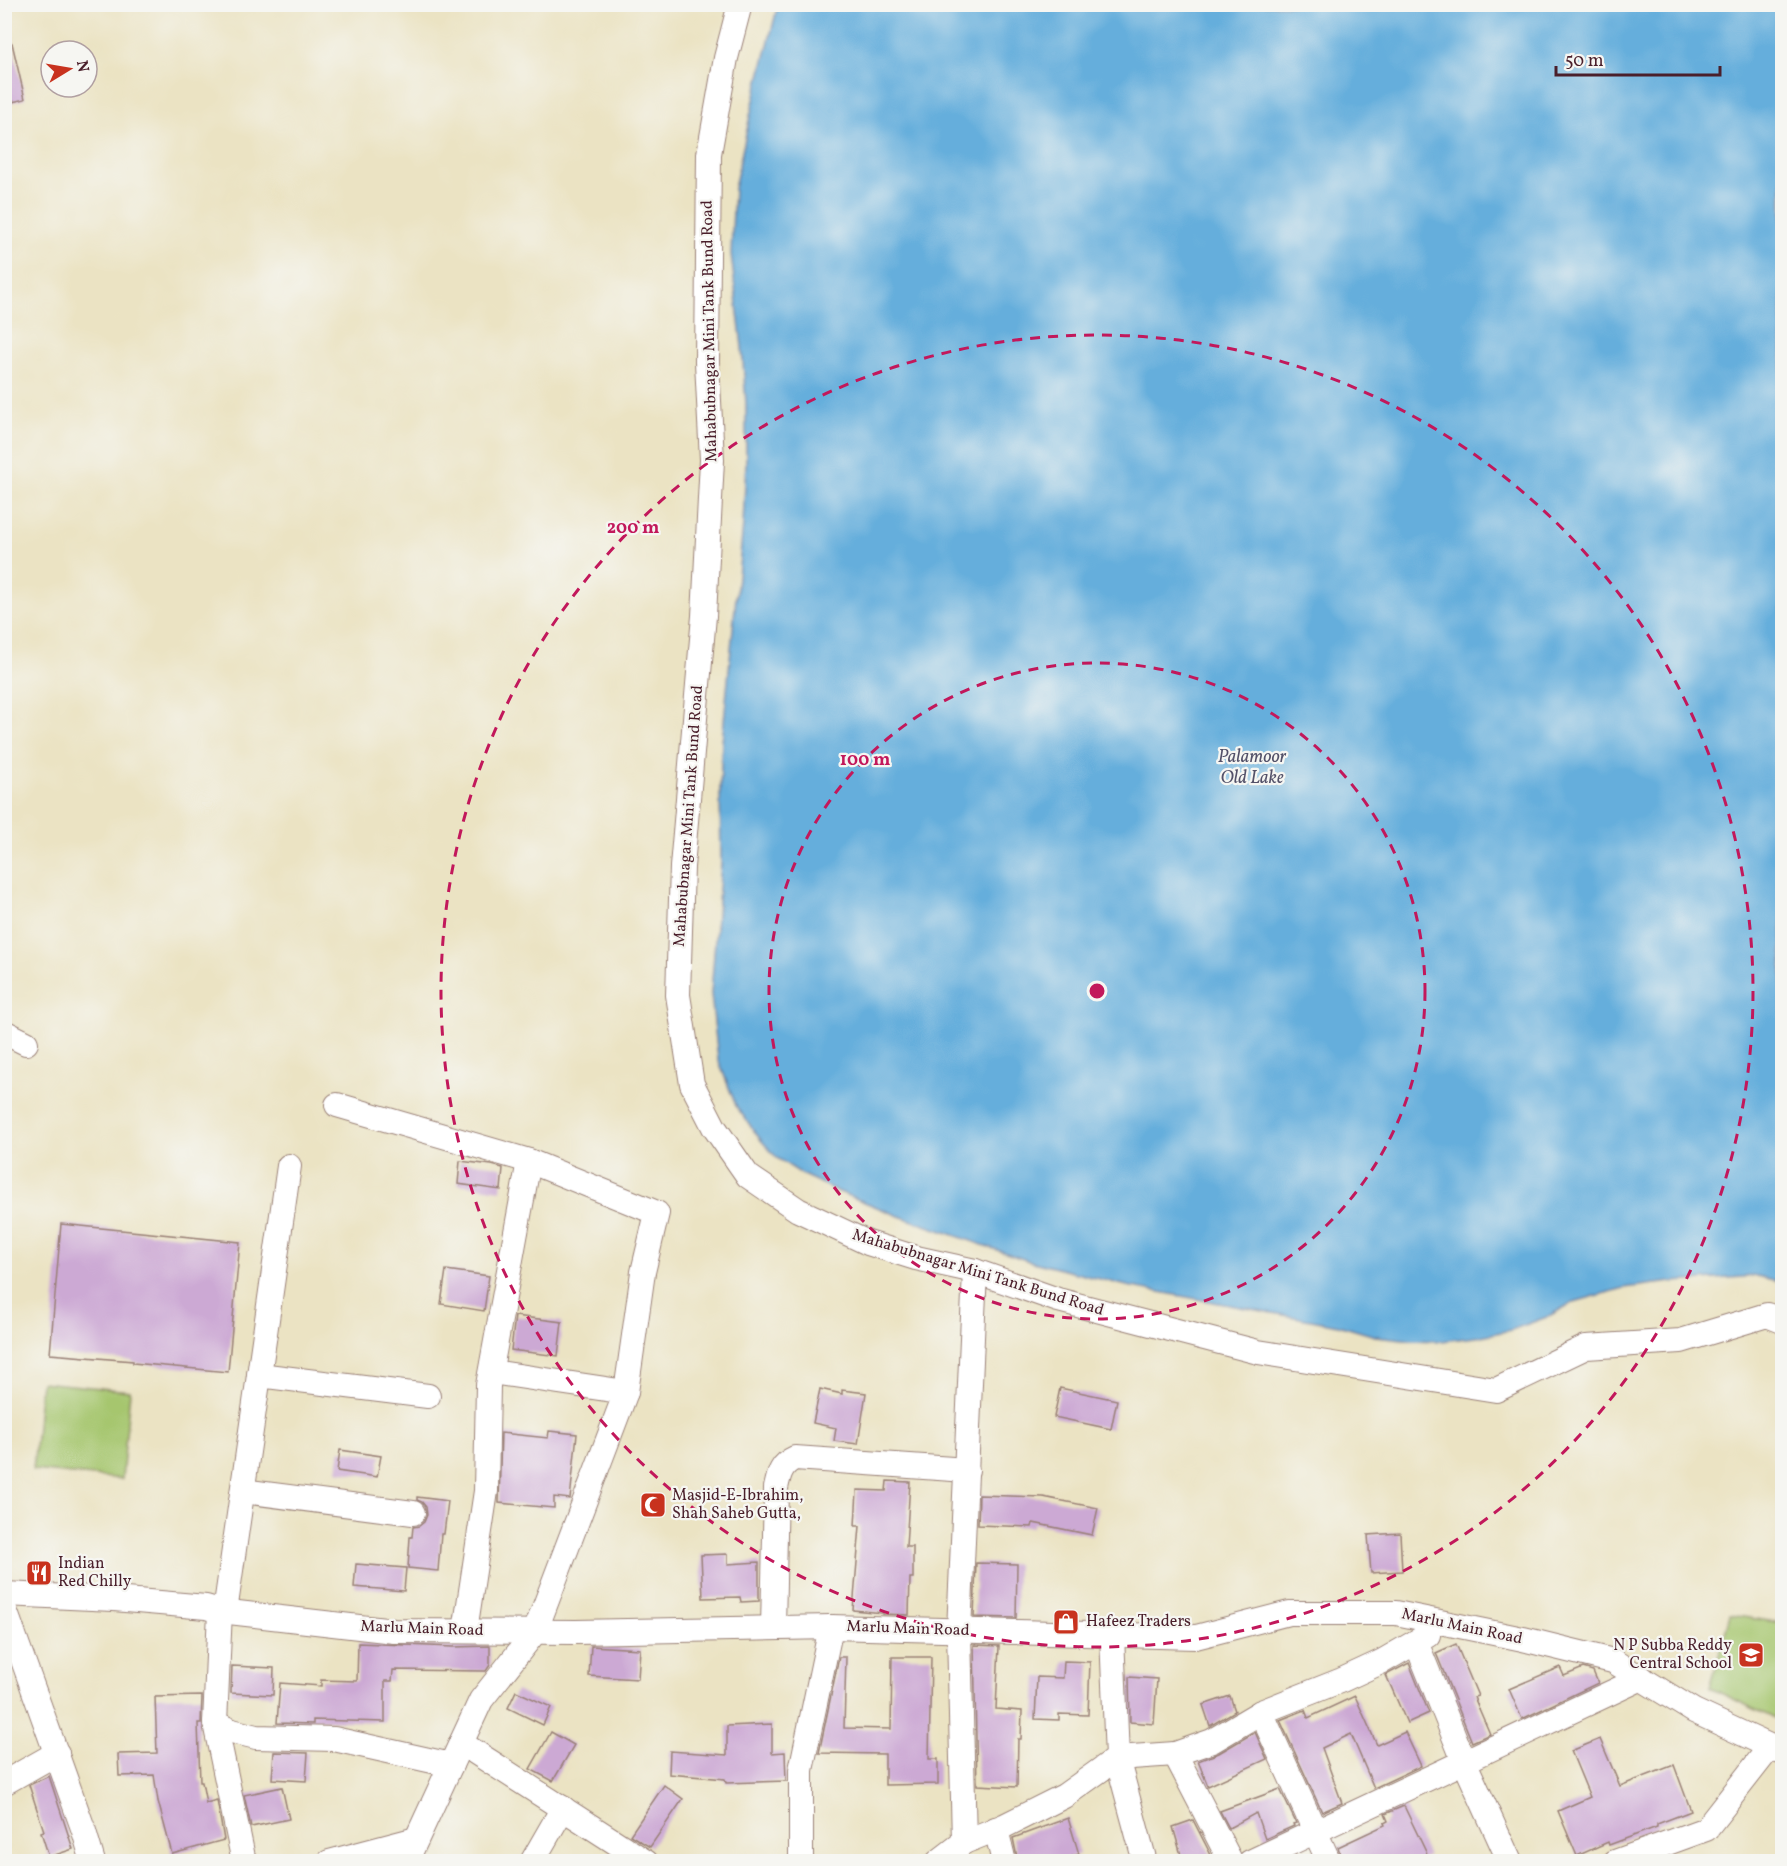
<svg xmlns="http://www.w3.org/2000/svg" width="1787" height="1866" font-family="Vollkorn,serif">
	<rect width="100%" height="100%" fill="#f6f6f2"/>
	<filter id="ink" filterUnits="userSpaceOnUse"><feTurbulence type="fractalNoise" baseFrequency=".0167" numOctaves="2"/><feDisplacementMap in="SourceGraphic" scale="12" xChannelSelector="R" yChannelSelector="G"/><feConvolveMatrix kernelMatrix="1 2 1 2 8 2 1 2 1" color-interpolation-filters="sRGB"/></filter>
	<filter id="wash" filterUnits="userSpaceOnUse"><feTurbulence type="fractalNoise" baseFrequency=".008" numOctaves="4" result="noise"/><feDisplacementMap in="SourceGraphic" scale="24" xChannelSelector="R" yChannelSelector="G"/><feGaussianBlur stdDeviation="1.35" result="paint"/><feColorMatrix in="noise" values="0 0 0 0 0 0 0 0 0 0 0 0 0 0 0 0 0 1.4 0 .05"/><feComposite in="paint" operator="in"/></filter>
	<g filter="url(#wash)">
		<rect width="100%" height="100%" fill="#ebe3c3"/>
		<g fill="#a6c66e" stroke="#78724c" stroke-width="1.5">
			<path d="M41,1382L130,1391L122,1479L33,1470Z"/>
			<path d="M1730,1615L1782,1623V1722L1710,1688Z"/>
		</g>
		<path fill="#65aedc" stroke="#586684" stroke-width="1.5" d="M778,5H1782V1282L1757,1276L1672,1282L1624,1288L1574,1302L1547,1317L1511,1330L1476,1337L1441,1341L1412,1340L1375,1336L1338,1325L1127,1286L1029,1261L899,1216L837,1191L803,1175L777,1158L760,1139L736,1106L718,1059L711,994L721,862L720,789L722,742L743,525L746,462V404L742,347L731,254L734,188L750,116Z"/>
		<g id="blocks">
			<g fill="#cca9d4">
				<path d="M12,43L25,99L4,104V44Z"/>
				<path d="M460,1161L492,1165L503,1168L501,1190L458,1184Z"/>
				<path d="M61,1224L240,1242L228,1372L133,1363V1361L50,1354Z"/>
				<path d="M446,1270L489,1276L484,1311L441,1304Z"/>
				<path d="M515,1316L562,1322L558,1356L511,1350Z"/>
				<path d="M1060,1388L1117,1400L1111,1429L1054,1417Z"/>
				<path d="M820,1389L842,1394V1390L866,1393L858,1444L834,1441L836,1428L813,1423Z"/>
				<path d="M549,1431L577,1434L570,1499L554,1497V1508L499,1503L501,1433L548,1438Z"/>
				<path d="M340,1450L381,1456L377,1477L337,1471Z"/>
				<path d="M887,1481L910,1482L906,1547H913V1578H910L909,1615L883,1614V1613L853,1610L860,1526H855L857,1490L886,1491Z"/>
				<path d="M979,1495L1043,1497L1098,1508L1092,1535L1033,1523L1032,1527L978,1525Z"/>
				<path d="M417,1497L448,1501L444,1534H441L438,1571L408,1568L410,1537H412L413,1527L419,1526L424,1522L427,1515L426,1507L422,1502L417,1500Z"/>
				<path d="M1400,1533L1402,1571L1371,1573L1368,1535Z"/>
				<path d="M728,1554V1564L759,1562V1601L741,1602L740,1597L703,1598L701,1555Z"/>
				<path d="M976,1563L1017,1564L1016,1618L974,1617Z"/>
				<path d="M356,1564L406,1568L404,1591L354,1587Z"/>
				<path d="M358,1643L453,1647L490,1646V1665L486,1671L393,1670L392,1681H385V1722L313,1720V1724L277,1723L280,1683L321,1686V1680L357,1681Z"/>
				<path d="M1456,1644L1478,1696L1474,1697L1490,1734L1472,1742L1436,1653Z"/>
				<path d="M974,1645L999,1646L996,1709L1022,1711L1021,1739H1018L1017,1787L977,1785Z"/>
				<path d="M591,1646L640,1649L638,1679L589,1676Z"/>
				<path d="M839,1657H846L844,1728L891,1729L892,1657H931L929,1759H938V1784L885,1785V1754L819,1753Z"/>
				<path d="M1064,1661L1090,1662L1088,1715L1059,1714V1720L1035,1719L1037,1677L1063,1678Z"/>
				<path d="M1409,1663L1429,1713L1407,1723L1386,1675Z"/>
				<path d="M232,1666L274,1668L273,1695L231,1693Z"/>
				<path d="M1560,1667L1564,1676L1583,1668L1593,1671L1598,1683L1522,1719L1509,1689Z"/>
				<path d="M1129,1677L1157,1679L1154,1724L1130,1722Z"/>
				<path d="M516,1691L551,1707L543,1725L508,1708Z"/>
				<path d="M202,1696L201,1723H198L200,1782H202L206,1803L217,1800L224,1840L172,1854L158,1801L154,1775L119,1776L118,1754L157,1753L155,1697Z"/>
				<path d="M1230,1696L1235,1711L1210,1726L1203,1705Z"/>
				<path d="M1355,1696L1377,1745L1405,1732L1421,1766L1374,1788L1351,1734L1322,1748L1342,1803L1322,1812L1280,1720L1305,1710L1308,1718Z"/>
				<path d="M772,1724V1753L785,1752L786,1781L726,1783L725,1779L669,1774L670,1751L727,1755V1726Z"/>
				<path d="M551,1732L574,1745L553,1781L530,1769Z"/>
				<path d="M1255,1732L1267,1759L1208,1786L1198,1761L1219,1753Z"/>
				<path d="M1600,1739L1620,1786L1674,1765L1691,1811L1657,1824V1827L1609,1845L1608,1842L1577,1856L1558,1811L1590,1797L1571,1751Z"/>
				<path d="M274,1752L308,1753L306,1781L272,1779Z"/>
				<path d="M49,1776L73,1849L49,1857L41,1832L44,1831L29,1785Z"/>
				<path d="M664,1785L683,1799L650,1847L630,1835Z"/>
				<path d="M282,1787L289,1819L251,1827L244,1795Z"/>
				<path d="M1280,1789L1296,1823L1293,1824L1294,1826L1265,1839L1256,1813L1229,1828L1220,1811Z"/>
				<path d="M1404,1806L1428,1856L1416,1862H1343L1338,1847L1385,1825L1384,1823L1388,1821L1385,1814Z"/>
				<path d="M1068,1818L1079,1854L1057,1862H1018L1013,1838Z"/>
				<path d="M1193,1820L1213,1859L1214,1862H1183L1173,1827Z"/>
			</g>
		</g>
	</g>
	<g filter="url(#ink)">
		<use href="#blocks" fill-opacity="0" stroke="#9a8177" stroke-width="1.5"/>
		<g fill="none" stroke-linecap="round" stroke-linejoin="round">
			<defs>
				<g id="minor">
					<path d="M740,4L726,58L709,154L707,362L712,460L704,616L682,867L678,995L692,1084L714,1127L748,1176L798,1210L868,1243L916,1258L975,1271L1058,1300L1258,1352L1496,1390L1586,1347L1681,1341L1767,1315L1782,1321"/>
					<path d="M4,1032L26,1043"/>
					<path d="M337,1105L529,1161L657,1213L643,1272L626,1392L535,1632L481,1700L406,1862"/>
					<path d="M491,1372L626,1392"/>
					<path d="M259,1375L428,1396"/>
					<path d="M243,1491L413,1513"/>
					<path d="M4,1594L114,1599L206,1607L220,1611L394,1631L576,1632L831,1627L1196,1637L1289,1613H1396L1523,1639L1613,1661L1694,1711L1782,1752"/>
					<path d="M4,1607L84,1831L93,1862"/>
					<path d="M220,1611L215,1723L232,1731L256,1737L334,1739L451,1765"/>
					<path d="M225,1612L289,1166"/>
					<path d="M773,1628L776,1488C779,1474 781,1464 795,1458L967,1470"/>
					<path d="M465,1631L486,1491L488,1385L529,1161"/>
					<path d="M1416,1642L1464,1761L1510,1862"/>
					<path d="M1261,1712L1342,1680L1383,1661L1428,1635"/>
					<path d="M215,1723L244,1862"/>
					<path d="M461,1743L646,1862"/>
					<path d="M1175,1754L1231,1862"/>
					<path d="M4,1783L57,1753"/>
					<path d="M996,1829L1004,1862"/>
					<path d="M964,1842L1004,1826L1064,1796L1117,1758L1112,1635"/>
					<path d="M329,1862L416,1839"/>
					<path d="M532,1862L563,1808"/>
					<path d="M801,1862V1770L831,1627"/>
					<path d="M938,1862L964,1842L959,1631L975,1271"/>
					<path d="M1145,1862L1117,1758L1175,1754L1212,1741L1261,1712L1329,1862"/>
					<path d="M1250,1862L1642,1678"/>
					<path d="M1615,1862L1706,1829L1770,1747"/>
				</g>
			</defs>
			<use href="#minor" stroke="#9a8177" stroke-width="26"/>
			<use href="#minor" stroke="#fff" stroke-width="24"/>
		</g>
	</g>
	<g fill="none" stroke="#c2185b" stroke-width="3" stroke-dasharray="10 8">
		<circle cx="1097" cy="991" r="328"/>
		<circle cx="1097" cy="991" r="656"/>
	</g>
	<defs>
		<symbol id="mosque-square" viewBox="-11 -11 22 22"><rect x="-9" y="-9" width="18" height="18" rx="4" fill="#c8321e" stroke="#f6f6f2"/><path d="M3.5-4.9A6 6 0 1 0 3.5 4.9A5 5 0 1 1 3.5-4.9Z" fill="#fff"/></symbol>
		<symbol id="restaurant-square" viewBox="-11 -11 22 22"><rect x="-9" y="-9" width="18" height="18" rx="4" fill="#c8321e" stroke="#f6f6f2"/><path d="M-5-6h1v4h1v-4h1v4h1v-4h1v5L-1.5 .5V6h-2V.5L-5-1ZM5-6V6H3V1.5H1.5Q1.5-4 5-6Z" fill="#fff"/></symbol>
		<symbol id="shop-square" viewBox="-11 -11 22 22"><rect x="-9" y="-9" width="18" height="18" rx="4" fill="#c8321e" stroke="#f6f6f2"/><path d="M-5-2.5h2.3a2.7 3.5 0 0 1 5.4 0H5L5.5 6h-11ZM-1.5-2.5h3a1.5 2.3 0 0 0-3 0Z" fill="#fff"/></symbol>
		<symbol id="school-square" viewBox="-11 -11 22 22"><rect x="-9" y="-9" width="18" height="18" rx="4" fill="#c8321e" stroke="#f6f6f2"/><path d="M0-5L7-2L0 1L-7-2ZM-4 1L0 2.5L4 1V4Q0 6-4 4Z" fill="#fff"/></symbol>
	</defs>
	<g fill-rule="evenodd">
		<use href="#mosque-square" x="638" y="1490" width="30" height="30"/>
		<use href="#restaurant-square" x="24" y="1558" width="30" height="30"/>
		<use href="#shop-square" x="1051" y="1607" width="30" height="30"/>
		<use href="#school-square" x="1736" y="1640" width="30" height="30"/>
	</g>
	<g text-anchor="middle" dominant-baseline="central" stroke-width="4.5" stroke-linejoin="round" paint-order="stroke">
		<g font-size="16" fill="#4a1f2b" stroke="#f6f6f2">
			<text transform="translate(710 331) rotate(-91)">Mahabubnagar Mini Tank Bund Road</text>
			<text transform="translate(689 816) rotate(-86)">Mahabubnagar Mini Tank Bund Road</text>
			<text transform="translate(978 1273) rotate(17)">Mahabubnagar Mini Tank Bund Road</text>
			<text transform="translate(1462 1627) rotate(12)">Marlu Main Road</text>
			<text transform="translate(422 1629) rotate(2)">Marlu Main Road</text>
			<text transform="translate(908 1629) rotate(2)">Marlu Main Road</text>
		</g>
		<g font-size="16" fill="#4a1f2b" stroke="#f6f6f2" text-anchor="start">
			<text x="672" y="1496">Masjid-E-Ibrahim,<tspan x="672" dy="18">Shah Saheb Gutta,</tspan></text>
			<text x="58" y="1564">Indian<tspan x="58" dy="18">Red Chilly</tspan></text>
			<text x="1086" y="1622">Hafeez Traders</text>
			<text x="1732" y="1646" text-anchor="end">N P Subba Reddy<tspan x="1732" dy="18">Central School</tspan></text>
		</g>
		<g font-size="18" font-style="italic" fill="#535169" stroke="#f6f6f2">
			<text x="1252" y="757">Palamoor<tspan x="1252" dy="21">Old Lake</tspan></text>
		</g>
	</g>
	<circle cx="1097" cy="991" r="9" fill="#c2185b" stroke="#f6f6f2" stroke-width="3"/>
	<g font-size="18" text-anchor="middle" font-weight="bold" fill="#c2185b" stroke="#f6f6f2" stroke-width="4.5" stroke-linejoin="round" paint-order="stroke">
		<text x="633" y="533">200 m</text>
		<text x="865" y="765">100 m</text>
	</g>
	<rect width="1787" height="1866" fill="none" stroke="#f6f6f2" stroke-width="24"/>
	<g transform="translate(69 69) rotate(79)"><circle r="28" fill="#f6f6f2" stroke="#b1a0a2" stroke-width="1.5"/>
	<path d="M0-4.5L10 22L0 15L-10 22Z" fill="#c8321e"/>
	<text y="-9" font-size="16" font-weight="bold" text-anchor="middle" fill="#4a1f2b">N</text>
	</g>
	<path d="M1556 66v9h164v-9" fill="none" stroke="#4a1f2b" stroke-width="3"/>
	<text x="1565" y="66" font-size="18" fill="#4a1f2b" stroke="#f6f6f2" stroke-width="4.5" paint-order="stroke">50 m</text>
</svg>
